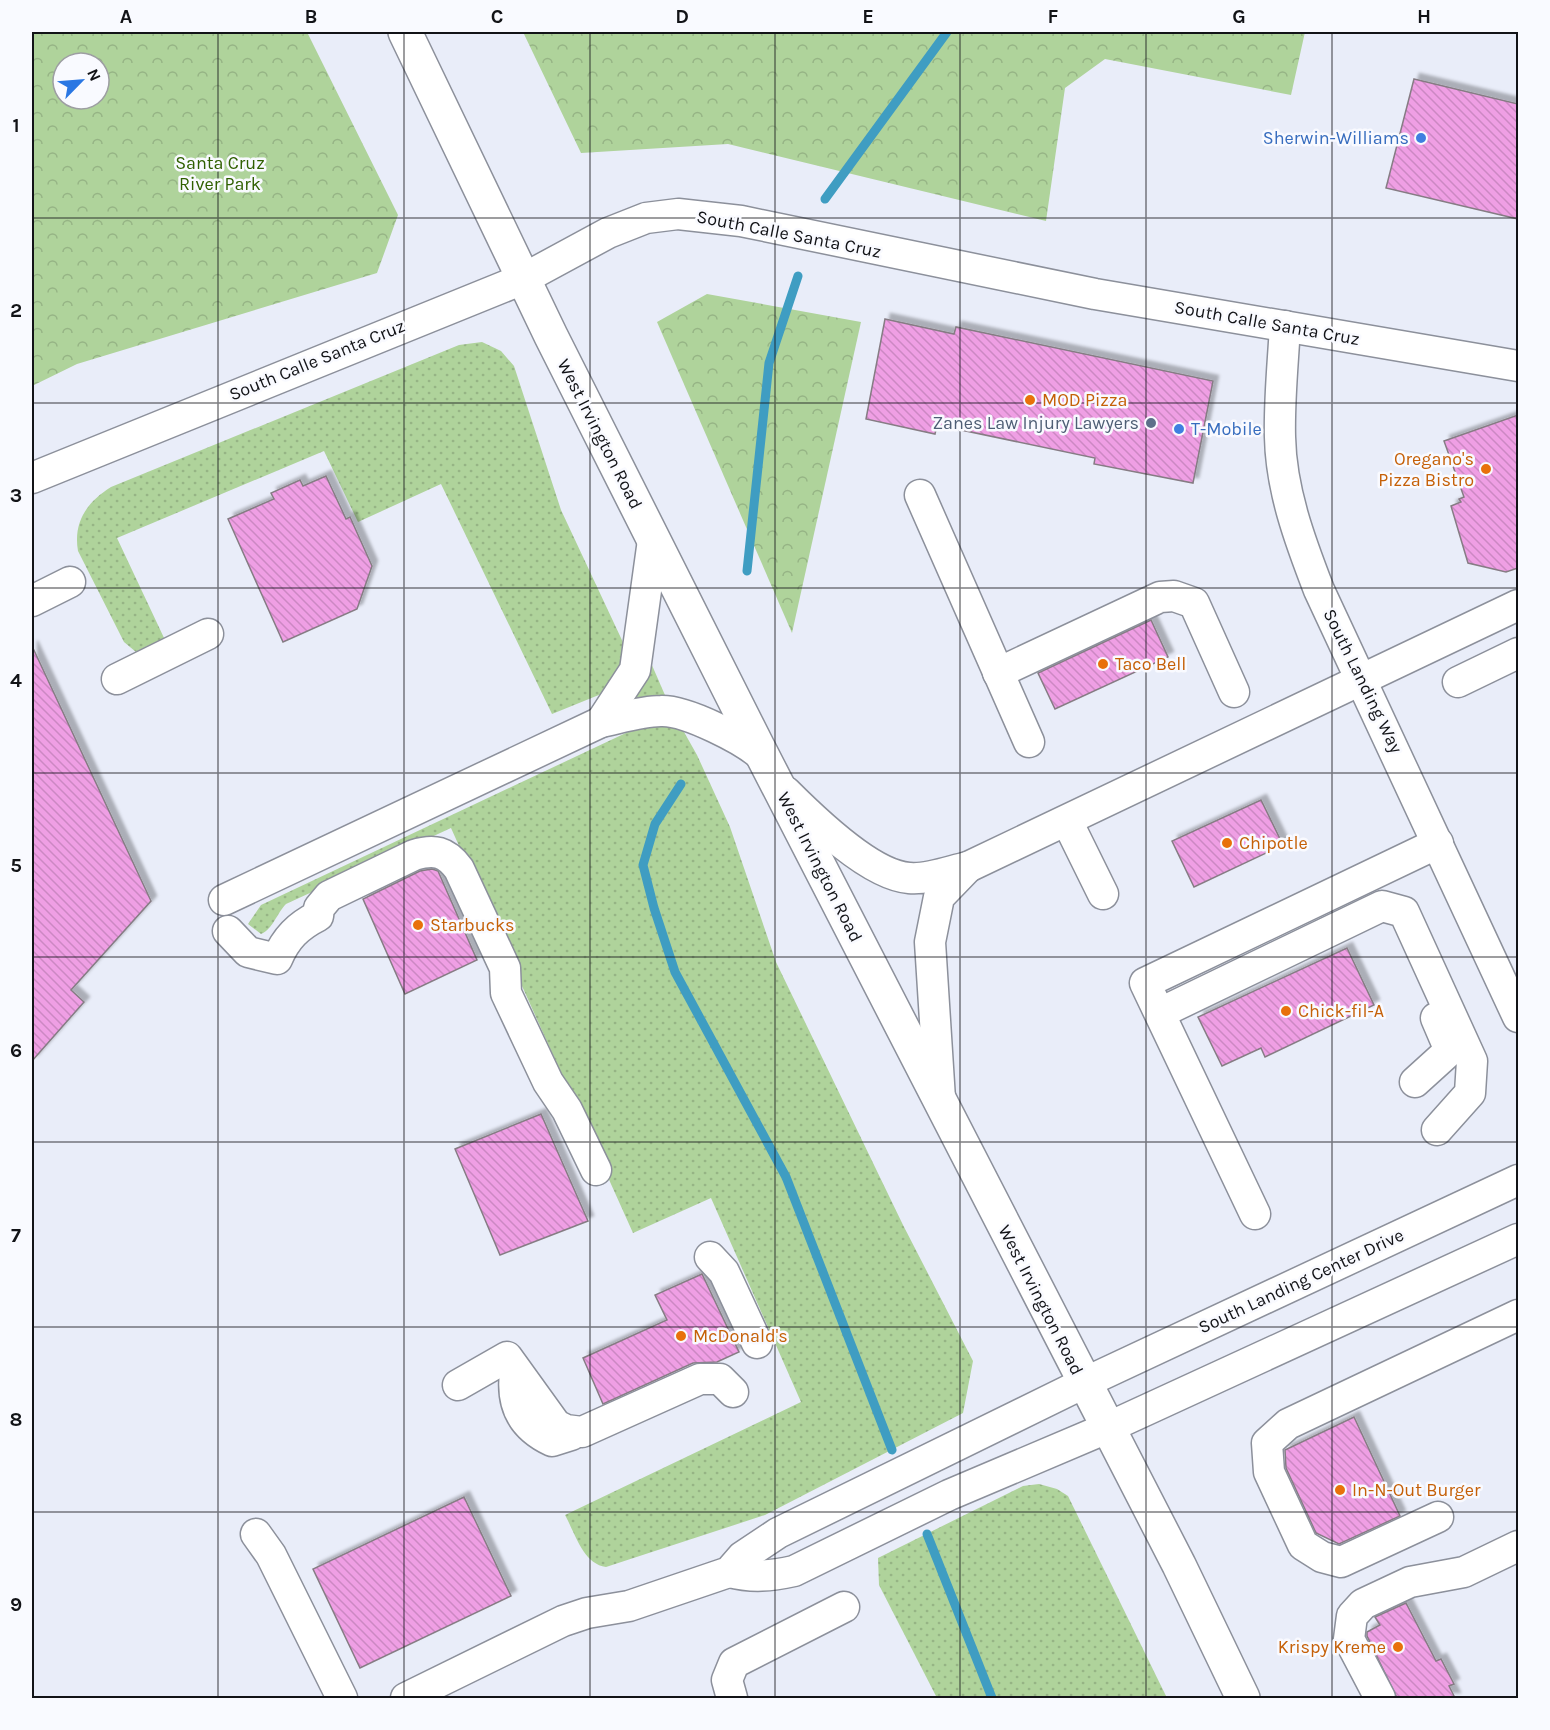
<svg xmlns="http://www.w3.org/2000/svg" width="1550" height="1730" font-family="Karla,sans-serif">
	<defs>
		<pattern id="grass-dots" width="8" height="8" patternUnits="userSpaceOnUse" patternTransform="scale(1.5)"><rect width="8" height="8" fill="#afd39b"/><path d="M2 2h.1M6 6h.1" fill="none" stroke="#96b485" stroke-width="1.8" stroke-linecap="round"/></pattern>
		<pattern id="park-crowns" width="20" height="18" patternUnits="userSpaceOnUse" patternTransform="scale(1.5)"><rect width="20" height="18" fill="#afd39b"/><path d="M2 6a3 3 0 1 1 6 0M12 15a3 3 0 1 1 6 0" fill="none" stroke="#96b485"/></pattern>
		<pattern id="building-back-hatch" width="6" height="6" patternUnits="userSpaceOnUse" patternTransform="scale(1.5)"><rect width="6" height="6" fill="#ef9fe4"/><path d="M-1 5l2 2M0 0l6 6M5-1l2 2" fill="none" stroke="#cc88c3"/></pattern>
		<filter id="shadow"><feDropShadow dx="5.5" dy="-5.5" stdDeviation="1.5" flood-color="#0004"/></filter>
	</defs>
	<rect width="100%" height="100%" fill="#e9edf9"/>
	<g fill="url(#grass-dots)">
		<path d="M482,342L501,351L514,366L561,510L628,653L616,688L552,714L441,484L358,522L324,451L117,538L165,640L136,652L124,642L78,551C73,522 87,502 111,487L459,345Z"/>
		<path d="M651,663L668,702H630Z"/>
		<path d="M647,723L678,727L684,732L697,755L730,827L776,962L903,1225L973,1361L963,1413L765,1515L606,1567C583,1564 575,1533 565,1515L801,1402L711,1198L633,1233L451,828L286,904C277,913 273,929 261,934L248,924L261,905Z"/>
		<path d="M1039,1484L1057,1489L1068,1496L1167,1698H937L879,1585L878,1558L1023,1486Z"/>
	</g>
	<g fill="url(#park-crowns)" fill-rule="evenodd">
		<path d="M32,32H307L398,215L377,273L77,364L32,386ZM63,63H99V99H63Z"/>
		<path d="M523,32H1305L1291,95L1105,59L1065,88L1046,221L728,144L581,153Z"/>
		<path d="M707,294L861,322L792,633L657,322Z"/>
	</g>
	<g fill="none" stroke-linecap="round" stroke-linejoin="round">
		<g stroke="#3f9dc2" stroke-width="9">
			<path d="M825,199L947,32"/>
			<path d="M747,571L769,363L798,276"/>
			<path d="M681,784L655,824L643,865L654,908L675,972L786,1177L892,1450"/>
			<path d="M927,1534L992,1698"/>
		</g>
	</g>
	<g fill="url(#building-back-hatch)" stroke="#867c84" stroke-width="1.5" filter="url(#shadow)">
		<path d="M1414,79L1518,104V219L1386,188Z"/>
		<path d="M885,319L954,334L956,327L1213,381L1193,483L1094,464L1095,458L937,425L935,434L866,419Z"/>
		<path d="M1518,415V568L1506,572L1468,563L1451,506L1461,502L1459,499L1464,497L1444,441Z"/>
		<path d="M326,476L346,519L350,517L372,566L357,609L283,642L228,519L274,499L271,493L300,480L303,486Z"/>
		<path d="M1151,620L1168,657L1055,709L1038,673Z"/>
		<path d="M32,646L151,901L71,990L84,1002L32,1061Z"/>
		<path d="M1261,800L1283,845L1194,887L1172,841Z"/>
		<path d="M432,869L438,871L477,960L405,994L363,899L420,871Z"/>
		<path d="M1347,948L1374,1005L1265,1057L1261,1048L1222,1066L1198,1017Z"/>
		<path d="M541,1114L588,1221L500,1255L455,1149Z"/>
		<path d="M702,1274L739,1352L717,1362L693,1363L603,1404L583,1358L667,1320L655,1295Z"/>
		<path d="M1354,1417L1400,1516L1339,1544L1316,1533L1286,1468L1285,1450Z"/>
		<path d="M464,1497L511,1596L360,1668L313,1569Z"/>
		<path d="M1406,1603L1436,1661L1441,1659L1454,1684L1449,1686L1455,1698H1397L1367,1636V1632L1380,1625L1375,1617Z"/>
	</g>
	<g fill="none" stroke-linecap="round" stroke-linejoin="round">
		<defs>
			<g id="minor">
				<path d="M1285,326C1283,363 1279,400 1280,437C1281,490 1300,541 1319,590L1518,1017"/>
				<path d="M32,478L523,279L608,233L646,218L678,214L741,221L1095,294L1518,366"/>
				<path d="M920,495L1029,742"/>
				<path d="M32,601L70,582"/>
				<path d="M998,673L1160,597L1174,596L1194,603L1234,692"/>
				<path d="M117,679L208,634"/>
				<path d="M1458,682L1518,653"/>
				<path d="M601,722L635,670L653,540"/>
				<path d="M786,792C814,820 870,875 909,878C927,880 950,871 968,867L939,897L930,942L940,1099"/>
				<path d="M1067,821L1103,894"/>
				<path d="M968,867L1518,605"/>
				<path d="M224,900L601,722C620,718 642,711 661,711C686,710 745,740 763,757"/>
				<path d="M228,931L248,952L277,959C286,938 298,926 318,916L319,908L329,896L414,855C434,849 446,851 459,869L505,968L506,993L548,1082L567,1110L596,1170"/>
				<path d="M1160,1013L1382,906L1404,912L1472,1061L1470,1093L1437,1130"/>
				<path d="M1415,1082L1447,1053L1448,1046L1436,1018"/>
				<path d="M1255,1214L1145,983L1438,843"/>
				<path d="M710,1257L724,1272L757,1343"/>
				<path d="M515,1373C511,1406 522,1427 552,1441L571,1435"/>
				<path d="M458,1385L507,1357L556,1425L566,1430L582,1432L700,1379H720L733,1392"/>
				<path d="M1438,1517L1341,1562L1322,1557L1303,1545L1269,1472L1267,1443L1288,1424L1518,1315"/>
				<path d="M256,1534L271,1555L342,1698"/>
				<path d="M729,1572C753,1578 771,1576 794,1571L949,1495L1107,1428L1518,1239"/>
				<path d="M406,1698L563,1621L587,1613L629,1606L729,1572L742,1557L778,1533L1084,1383L1518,1180"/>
				<path d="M732,1698L727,1680L734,1663L844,1607"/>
				<path d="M1380,1698L1349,1639L1352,1616L1363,1604L1410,1582L1464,1572L1518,1546"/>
			</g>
			<path id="major" d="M405,32L551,336L758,747L1179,1565L1243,1698"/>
		</defs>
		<use href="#minor" stroke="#8c909b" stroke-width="33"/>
		<use href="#major" stroke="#8c909b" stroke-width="36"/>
		<use href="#minor" stroke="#fff" stroke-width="30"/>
		<use href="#major" stroke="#fff" stroke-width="33"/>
	</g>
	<path fill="none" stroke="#121317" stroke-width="1.5" stroke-opacity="0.55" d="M218,32V1698M404,32V1698M590,32V1698M775,32V1698M960,32V1698M1146,32V1698M1332,32V1698M32,218H1518M32,403H1518M32,588H1518M32,773H1518M32,957H1518M32,1142H1518M32,1327H1518M32,1512H1518"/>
	<g fill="#3f7fe0" stroke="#f9faff" stroke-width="2">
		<circle cx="1421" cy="138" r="6"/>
		<circle cx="1179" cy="429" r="6"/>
	</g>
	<g fill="#e8710a" stroke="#f9faff" stroke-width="2">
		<circle cx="1030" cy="400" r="6"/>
		<circle cx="1486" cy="469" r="6"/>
		<circle cx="1103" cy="664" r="6"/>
		<circle cx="1227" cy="843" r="6"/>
		<circle cx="418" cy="925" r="6"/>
		<circle cx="1286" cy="1011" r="6"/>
		<circle cx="681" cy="1336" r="6"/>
		<circle cx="1340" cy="1490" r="6"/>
		<circle cx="1398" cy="1647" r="6"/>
	</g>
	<circle fill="#5c6f8a" stroke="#f9faff" stroke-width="2" cx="1151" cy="423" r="6"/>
	<g text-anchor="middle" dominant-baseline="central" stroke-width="5" stroke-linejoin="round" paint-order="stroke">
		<g font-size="18" fill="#366cbe" stroke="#f9faff" text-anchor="end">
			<text x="1409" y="138">Sherwin-Williams</text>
			<text x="1191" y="429" text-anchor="start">T-Mobile</text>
		</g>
		<g font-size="18" fill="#2f5f00" stroke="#f9faff">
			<text x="220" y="163">Santa Cruz<tspan x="220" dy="21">River Park</tspan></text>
		</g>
		<g font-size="18" fill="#121317" stroke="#f9faff">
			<text transform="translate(789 234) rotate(11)">South Calle Santa Cruz</text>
			<text transform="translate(1267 323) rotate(10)">South Calle Santa Cruz</text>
			<text transform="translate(317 360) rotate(-22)">South Calle Santa Cruz</text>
			<text transform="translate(600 434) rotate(63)">West Irvington Road</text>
			<text transform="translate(1363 681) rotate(64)">South Landing Way</text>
			<text transform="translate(820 867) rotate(63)">West Irvington Road</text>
			<text transform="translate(1301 1281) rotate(-25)">South Landing Center Drive</text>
			<text transform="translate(1041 1300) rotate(63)">West Irvington Road</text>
		</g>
		<g font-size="18" fill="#c56008" stroke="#f9faff" text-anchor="start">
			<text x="1042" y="400">MOD Pizza</text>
			<text x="1474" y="459" text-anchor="end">Oregano's<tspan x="1474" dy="21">Pizza Bistro</tspan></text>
			<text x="1115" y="664">Taco Bell</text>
			<text x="1239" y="843">Chipotle</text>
			<text x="430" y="925">Starbucks</text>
			<text x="1298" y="1011">Chick-fil-A</text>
			<text x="693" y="1336">McDonald's</text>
			<text x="1352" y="1490">In-N-Out Burger</text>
			<text x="1386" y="1647" text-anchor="end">Krispy Kreme</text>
		</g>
		<g font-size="18" fill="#4e5e75" stroke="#f9faff" text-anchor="end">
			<text x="1139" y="423">Zanes Law Injury Lawyers</text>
		</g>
	</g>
	<rect width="1550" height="1730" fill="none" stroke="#f9faff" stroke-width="66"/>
	<g transform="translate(81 81) rotate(65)"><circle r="28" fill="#f9faff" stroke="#9d9ea2" stroke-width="1.5"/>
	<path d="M0-4.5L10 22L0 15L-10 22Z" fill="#2a77e3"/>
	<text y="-9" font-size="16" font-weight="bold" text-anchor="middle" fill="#121317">N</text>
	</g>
	<rect x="33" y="33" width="1484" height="1664" fill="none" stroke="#121317" stroke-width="2"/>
	<g font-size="20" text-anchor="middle" font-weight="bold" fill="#121317">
		<text x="126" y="23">A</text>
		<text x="311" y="23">B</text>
		<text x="497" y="23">C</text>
		<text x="682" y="23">D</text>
		<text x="868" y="23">E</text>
		<text x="1053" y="23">F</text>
		<text x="1239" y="23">G</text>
		<text x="1424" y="23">H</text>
		<text x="16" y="132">1</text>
		<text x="16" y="317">2</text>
		<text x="16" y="502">3</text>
		<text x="16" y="687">4</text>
		<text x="16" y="872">5</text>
		<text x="16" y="1057">6</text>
		<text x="16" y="1242">7</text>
		<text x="16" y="1426">8</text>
		<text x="16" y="1611">9</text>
	</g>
</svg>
